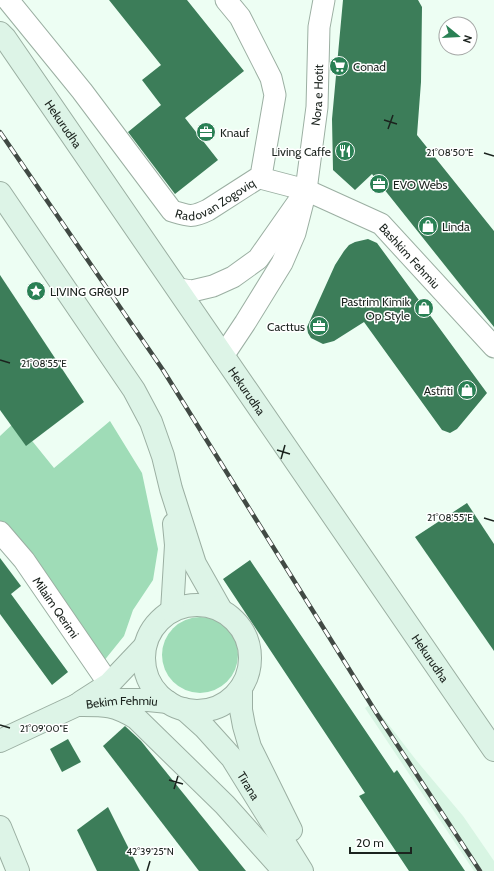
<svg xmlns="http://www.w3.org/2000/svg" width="494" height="871" font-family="Cabin,sans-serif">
	<rect width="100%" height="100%" fill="#edfef3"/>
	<path fill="#d8f5e3" d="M372,703L416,760L463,816L494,861V871H474L365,708Z"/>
	<g fill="#9fdcb7">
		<path d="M16,421L54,468L110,421L142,473L158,549L153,580L133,610L124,636L103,662L0,522V436Z"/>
		<circle cx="200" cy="655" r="38"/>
	</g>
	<g fill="#3c7d59">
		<path d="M109,0H187L244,71L185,118L218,160L175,194L128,132L161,105L142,80L161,65Z"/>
		<path d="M343,0H418L422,7L421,82L417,135L494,231V327L372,174L355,190L333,170L332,119Z"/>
		<path d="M368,239L377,243L487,393L457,429L450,433L442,430L364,322L334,341L323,344L311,338L308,333L307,327L335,265L344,251L349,245L355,242Z"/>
		<path d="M0,275L84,402L26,446L0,410Z"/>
		<path d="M467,503L494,544V651L415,537Z"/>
		<path d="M0,558L21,586L11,594L68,672L52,685L0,614Z"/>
		<path d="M250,560L394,773L397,770L465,871H409L359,796L365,793L223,579Z"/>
		<path d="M125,726L141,741L246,871H199L103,746Z"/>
		<path d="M68,739L81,762L62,772L50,749Z"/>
		<path d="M108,807L140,871H97L77,830Z"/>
	</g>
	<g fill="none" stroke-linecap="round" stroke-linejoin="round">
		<defs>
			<g id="minor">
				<path id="s1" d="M8,0L82,91L172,211C188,216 192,218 208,210L261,176L275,95L271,78L240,17L226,0"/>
				<path id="s2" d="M261,176L264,179L306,190L381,224L494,347"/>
				<path d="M179,289L192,291L213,286L233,277L258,259L298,202"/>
				<path id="s3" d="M223,356L245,323L282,263L295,233L306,190L317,107L319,27L324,0"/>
				<path id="s4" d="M0,532L24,560L109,684"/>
			</g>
			<g id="secondary">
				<path id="s5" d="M0,33L5,38L494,750"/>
				<path d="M0,193L134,390L151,422L163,456L171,489L195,564L221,610"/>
				<circle cx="197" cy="658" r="53"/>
				<path d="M172,611L176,545L174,524"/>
				<path d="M241,688V710L244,726L250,747L291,830"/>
				<path d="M81,702L109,684L145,646"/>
				<path d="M77,705C104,705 113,704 136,718L225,805L284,871"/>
				<path id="s6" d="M184,709L204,727L232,758L302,871"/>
				<path id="s7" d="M0,741L77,705L115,700H148L168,702"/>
				<path d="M0,827L18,871"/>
			</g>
		</defs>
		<use href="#minor" stroke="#9bafa2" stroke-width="23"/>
		<use href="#secondary" stroke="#9bafa2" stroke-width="24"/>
		<use href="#minor" stroke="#fff" stroke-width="21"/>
		<use href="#secondary" stroke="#ddf4e7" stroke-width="22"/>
		<defs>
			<path id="rail" d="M0,132L163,370L377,714L480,871"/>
		</defs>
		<use href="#rail" stroke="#414a44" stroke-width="4.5"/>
		<use href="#rail" stroke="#fff" stroke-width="3" stroke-dasharray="9" stroke-linecap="butt"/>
	</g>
	<path fill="none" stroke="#1b231e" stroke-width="1.5" d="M384,120L397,124M388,129L393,115M484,153L494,156M0,360L10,363M277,450L290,454M281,459L285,445M484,518L494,521M0,725L10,728M169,780L183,784M174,789L178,776M147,871L150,861"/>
	<defs>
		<symbol id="supermarket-disc" viewBox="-11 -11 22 22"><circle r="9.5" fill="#298054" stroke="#fff"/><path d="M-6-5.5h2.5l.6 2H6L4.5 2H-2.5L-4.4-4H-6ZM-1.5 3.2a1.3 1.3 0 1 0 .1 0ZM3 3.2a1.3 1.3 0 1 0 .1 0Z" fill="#fff"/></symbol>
		<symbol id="office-disc" viewBox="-11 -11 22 22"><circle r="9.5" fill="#298054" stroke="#fff"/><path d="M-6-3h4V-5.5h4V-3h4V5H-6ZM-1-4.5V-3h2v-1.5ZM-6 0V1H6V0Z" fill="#fff"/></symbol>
		<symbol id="restaurant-disc" viewBox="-11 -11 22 22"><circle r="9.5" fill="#298054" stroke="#fff"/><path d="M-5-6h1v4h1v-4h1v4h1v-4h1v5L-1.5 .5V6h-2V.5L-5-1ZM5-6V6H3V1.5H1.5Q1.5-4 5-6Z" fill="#fff"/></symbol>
		<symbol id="shop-disc" viewBox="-11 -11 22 22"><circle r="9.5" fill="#298054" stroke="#fff"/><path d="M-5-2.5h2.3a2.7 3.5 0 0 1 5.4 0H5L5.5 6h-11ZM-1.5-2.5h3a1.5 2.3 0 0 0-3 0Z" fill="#fff"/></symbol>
		<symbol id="sight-disc" viewBox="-11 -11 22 22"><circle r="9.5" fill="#298054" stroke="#fff"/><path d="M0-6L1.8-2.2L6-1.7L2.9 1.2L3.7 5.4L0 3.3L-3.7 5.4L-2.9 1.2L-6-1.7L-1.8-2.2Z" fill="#fff"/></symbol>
	</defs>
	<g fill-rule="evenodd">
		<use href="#supermarket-disc" x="328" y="55" width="22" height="22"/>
		<use href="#office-disc" x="195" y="121" width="22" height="22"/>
		<use href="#restaurant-disc" x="334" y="140" width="22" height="22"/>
		<use href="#office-disc" x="368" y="173" width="22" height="22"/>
		<use href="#shop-disc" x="417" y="215" width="22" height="22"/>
		<use href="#sight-disc" x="25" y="280" width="22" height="22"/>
		<use href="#shop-disc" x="413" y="297" width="22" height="22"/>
		<use href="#office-disc" x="308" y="315" width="22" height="22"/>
		<use href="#shop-disc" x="456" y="379" width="22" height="22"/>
	</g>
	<g text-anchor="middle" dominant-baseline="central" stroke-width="3" stroke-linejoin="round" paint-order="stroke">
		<g font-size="12" fill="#1b231e" stroke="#fff" text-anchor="start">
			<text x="353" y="66">Conad</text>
			<text x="220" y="132">Knauf</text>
			<text x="331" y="151" text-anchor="end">Living Caffe</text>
			<text x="393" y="184">EVO Webs</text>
			<text x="442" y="226">Linda</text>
			<text x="50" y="291">LIVING GROUP</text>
			<text x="410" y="301" text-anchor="end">Pastrim Kimik<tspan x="410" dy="14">Op Style</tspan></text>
			<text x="305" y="326" text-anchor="end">Cacttus</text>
			<text x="453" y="390" text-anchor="end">Astriti</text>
		</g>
		<g font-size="12" fill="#1b231e" stroke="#fff">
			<text stroke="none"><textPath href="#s3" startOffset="283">Nora e Hotit</textPath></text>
			<text stroke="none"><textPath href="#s5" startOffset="111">Hekurudha</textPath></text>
			<text stroke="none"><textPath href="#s1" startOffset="315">Radovan Zogoviq</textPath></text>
			<text stroke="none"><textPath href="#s2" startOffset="173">Bashkim Fehmiu</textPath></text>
			<text stroke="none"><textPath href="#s5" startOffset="435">Hekurudha</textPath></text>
			<text stroke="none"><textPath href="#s4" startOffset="94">Milaim Qerimi</textPath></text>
			<text stroke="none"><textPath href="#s5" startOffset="759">Hekurudha</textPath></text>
			<text stroke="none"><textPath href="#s7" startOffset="130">Bekim Fehmiu</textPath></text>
			<text stroke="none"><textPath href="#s6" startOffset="101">Tirana</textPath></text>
		</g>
	</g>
	<g font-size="10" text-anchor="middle" fill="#1b231e" stroke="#fff" stroke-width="3" stroke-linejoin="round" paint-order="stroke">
		<text x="450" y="156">21°08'50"E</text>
		<text x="44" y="367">21°08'55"E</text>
		<text x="450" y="521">21°08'55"E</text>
		<text x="44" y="732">21°09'00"E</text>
		<text x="150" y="855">42°39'25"N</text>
	</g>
	<g transform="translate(458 36) rotate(108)"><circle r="19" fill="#ffffff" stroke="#a4a7a5"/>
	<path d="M0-3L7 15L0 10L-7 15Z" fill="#298054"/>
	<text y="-6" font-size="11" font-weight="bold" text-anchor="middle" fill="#1b231e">N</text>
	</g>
	<path d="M350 847v6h61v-6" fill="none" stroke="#1b231e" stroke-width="2"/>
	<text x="356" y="847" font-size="12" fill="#1b231e" stroke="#ffffff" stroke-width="3" paint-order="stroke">20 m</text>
</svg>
